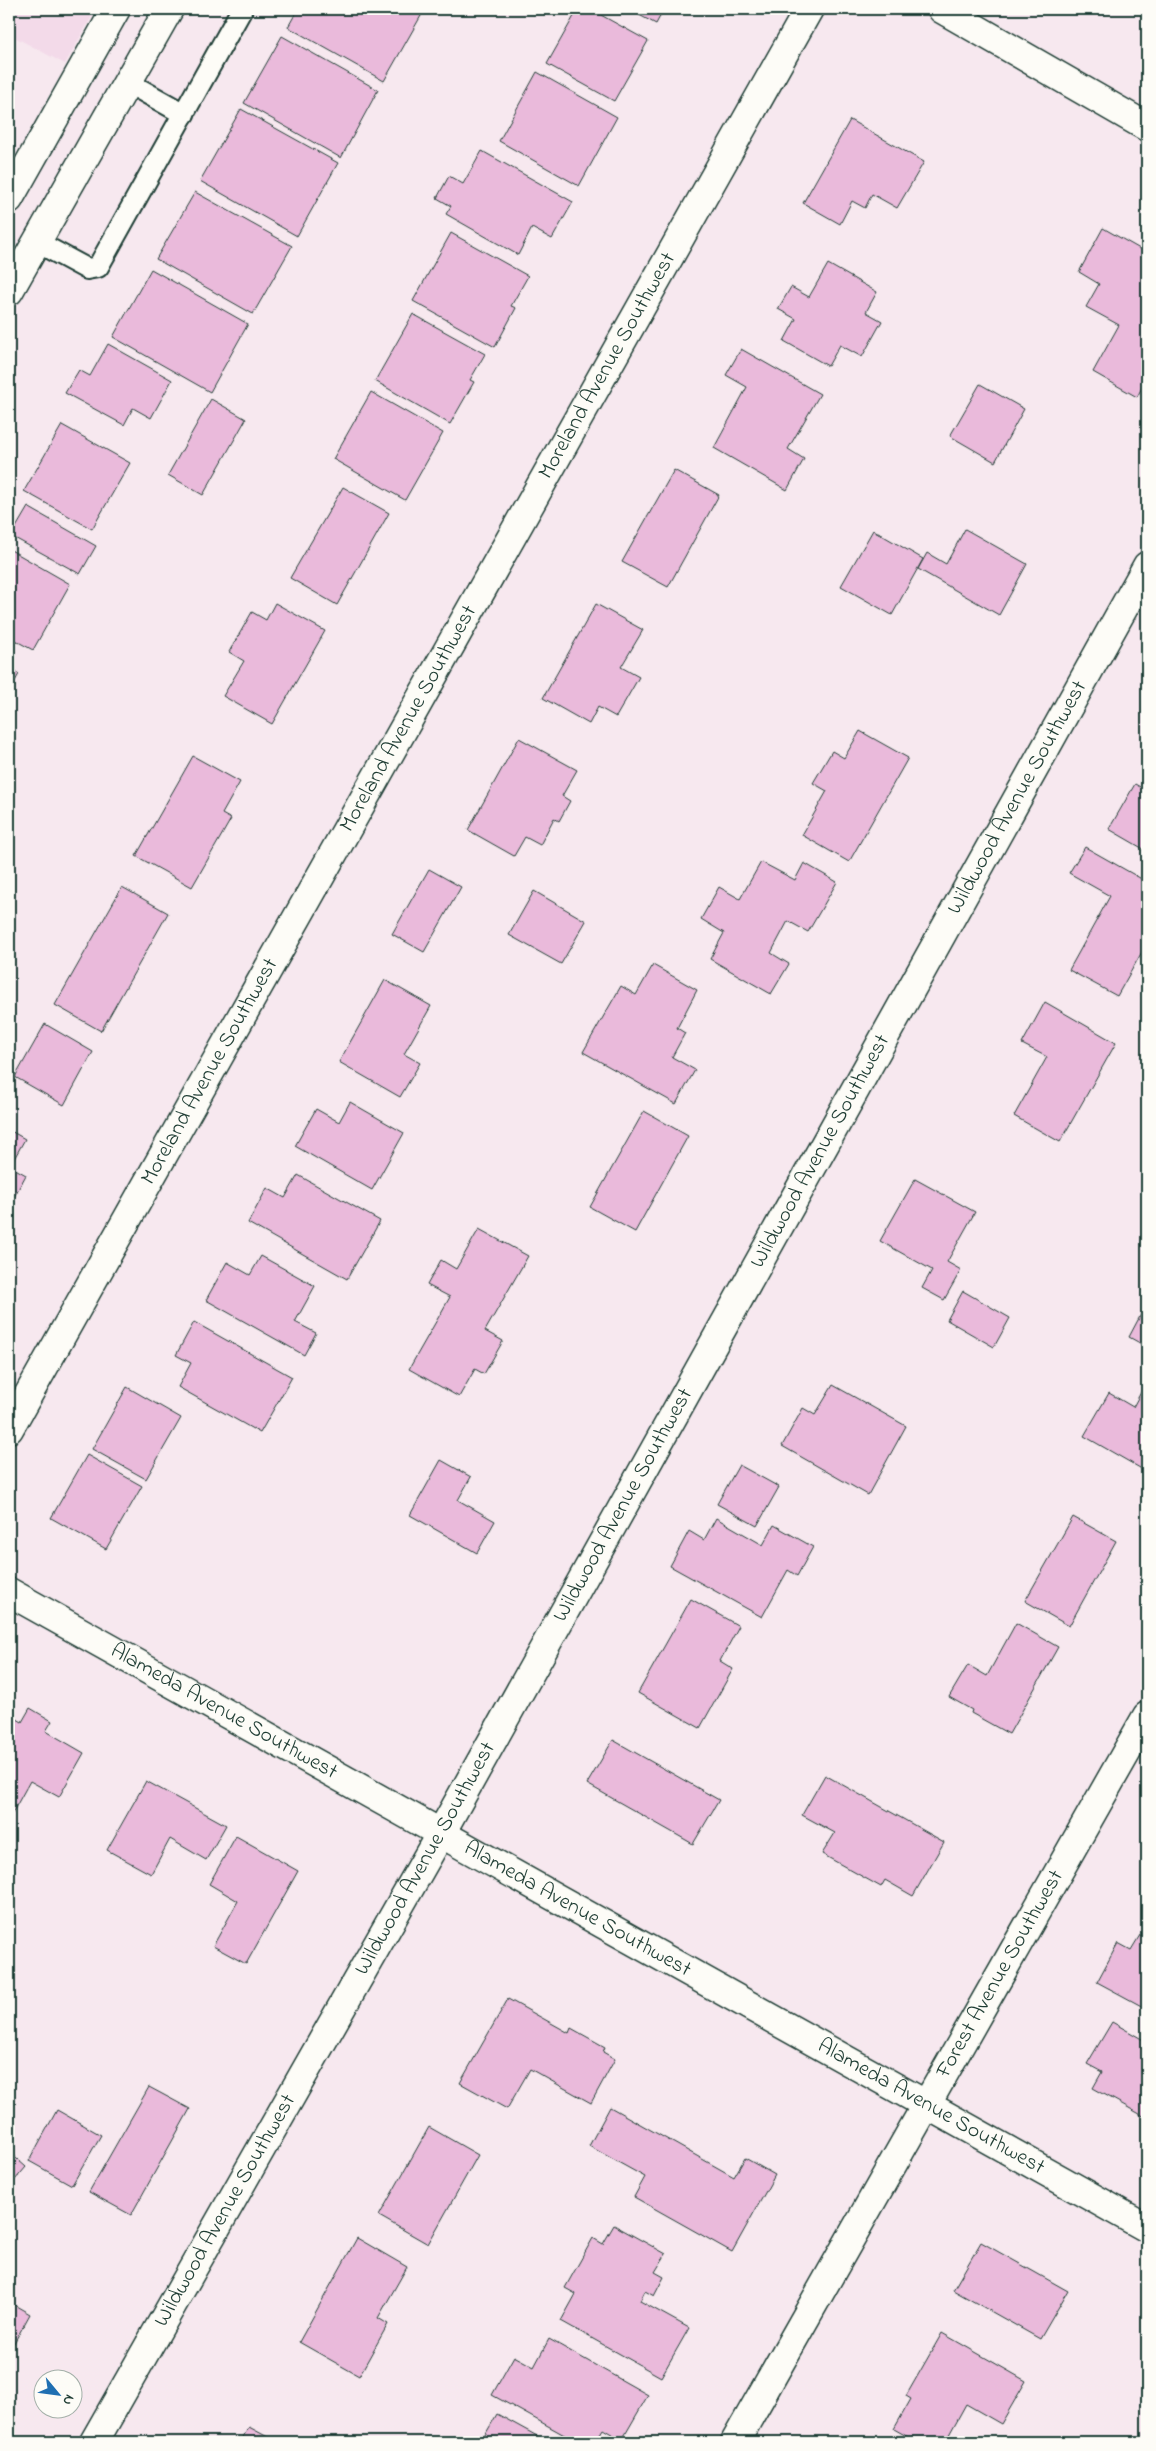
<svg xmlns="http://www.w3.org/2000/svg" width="1156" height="2451" font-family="'Indie Flower',sans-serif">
	<rect width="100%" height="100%" fill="#f7e8ef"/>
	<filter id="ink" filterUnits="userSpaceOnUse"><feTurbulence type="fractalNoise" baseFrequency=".02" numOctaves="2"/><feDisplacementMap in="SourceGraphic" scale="10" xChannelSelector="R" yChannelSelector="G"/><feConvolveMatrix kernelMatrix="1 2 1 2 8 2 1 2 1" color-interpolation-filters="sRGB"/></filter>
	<g filter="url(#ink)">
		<path fill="#f3dae9" d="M9,9H96L65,64L9,34Z"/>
		<g fill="#eabadb" stroke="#1f3d34">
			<path d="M298,9H413L422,14L384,81L288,27Z"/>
			<path d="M578,9H590L648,41L614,101L547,64Z"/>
			<path d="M628,9H664L656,24Z"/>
			<path d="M282,36L378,90L341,158L244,103Z"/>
			<path d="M537,72L617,117L579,186L499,141Z"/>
			<path d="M241,109L338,163L297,236L200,181Z"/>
			<path d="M850,120L924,162L897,208L872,194L865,208L852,201L840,224L803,203Z"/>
			<path d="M482,151L573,202L552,239L532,228L518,255L446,214L451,206L437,198L449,176L463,184Z"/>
			<path d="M195,192L292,246L253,314L156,259Z"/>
			<path d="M1103,228L1147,253V378L1137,397L1093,372L1119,325L1086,307L1099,284L1079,272Z"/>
			<path d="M451,233L528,276L511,306L516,308L495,347L413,301Z"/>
			<path d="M828,264L877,292L866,312L882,321L862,357L840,345L828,366L784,341L796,319L778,309L791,287L809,297Z"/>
			<path d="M151,269L248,324L210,392L113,337Z"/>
			<path d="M413,314L485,354L470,380L474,382L450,424L375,381Z"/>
			<path d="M108,344L172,380L151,418L133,408L124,425L65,393L79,370L90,376Z"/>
			<path d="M741,349L820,394L788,449L804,459L787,490L714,448L747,387L726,375Z"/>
			<path d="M980,384L1024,409L995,462L950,436Z"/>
			<path d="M371,392L443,433L405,500L333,459Z"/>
			<path d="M211,399L246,419L203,495L168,475Z"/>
			<path d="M62,425L130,463L92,529L24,491Z"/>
			<path d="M674,470L719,495L668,587L622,562Z"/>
			<path d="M343,487L389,513L337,605L290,578Z"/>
			<path d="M28,507L96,546L80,574L11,536Z"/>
			<path d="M965,529L1027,564L999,615L918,569L927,553L946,564Z"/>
			<path d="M873,530L923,559L892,615L841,586Z"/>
			<path d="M9,549L70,584L33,650L9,637Z"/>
			<path d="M275,603L325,631L272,724L223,696L244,661L229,652L252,612L266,620Z"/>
			<path d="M596,604L643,630L621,667L639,677L616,717L598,707L589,724L543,698Z"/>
			<path d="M9,668L19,674L9,692Z"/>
			<path d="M860,731L908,758L849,862L802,835L827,791L813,783L832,751L844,758Z"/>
			<path d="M519,738L577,770L562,796L570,801L559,821L554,818L540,845L525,837L514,856L468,830Z"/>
			<path d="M193,756L240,782L222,814L231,819L192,887L136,856Z"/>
			<path d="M1135,784L1147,791V851L1109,829Z"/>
			<path d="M1085,847L1147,882V943L1117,996L1069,970L1110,896L1069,873Z"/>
			<path d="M761,862L795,880L804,863L837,882L808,932L788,921L771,953L789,964L771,994L710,959L724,933L701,919L719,887L740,899Z"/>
			<path d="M429,869L461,887L424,952L392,934Z"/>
			<path d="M122,887L168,913L101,1031L55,1005Z"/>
			<path d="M534,891L586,921L561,964L509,935Z"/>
			<path d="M653,965L697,990L677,1028L685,1033L672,1057L695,1070L676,1104L583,1052L621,986L636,995Z"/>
			<path d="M385,980L431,1006L404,1054L420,1063L400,1097L339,1062Z"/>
			<path d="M1045,1002L1116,1043L1060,1142L1014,1116L1047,1057L1022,1044Z"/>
			<path d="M45,1024L93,1052L64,1105L15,1077Z"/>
			<path d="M350,1102L404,1133L372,1190L295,1146L316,1109L339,1122Z"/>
			<path d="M644,1111L688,1136L635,1232L590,1207Z"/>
			<path d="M9,1130L25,1139L10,1166L26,1175L9,1206Z"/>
			<path d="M298,1175L380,1221L347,1279L248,1223L267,1188L285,1198Z"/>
			<path d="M915,1179L975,1212L947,1262L961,1270L944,1300L922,1288L932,1270L880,1241Z"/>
			<path d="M479,1229L528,1256L485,1331L503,1341L484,1374L475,1369L459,1397L409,1369L450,1297L427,1285L441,1260L456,1269Z"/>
			<path d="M261,1256L315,1286L295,1322L316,1333L304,1355L206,1300L227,1262L250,1275Z"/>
			<path d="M963,1291L1010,1318L994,1347L947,1320Z"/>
			<path d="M1147,1303V1347L1129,1337Z"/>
			<path d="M194,1322L292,1377L260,1433L178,1387L191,1363L176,1355Z"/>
			<path d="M1147,1381V1472L1084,1436L1109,1393L1133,1407Z"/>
			<path d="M833,1385L906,1426L868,1495L782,1446L803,1408L815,1415Z"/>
			<path d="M127,1387L181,1418L146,1479L92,1449Z"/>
			<path d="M87,1455L142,1486L106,1549L51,1518Z"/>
			<path d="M441,1460L471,1477L458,1500L495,1521L477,1553L410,1515Z"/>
			<path d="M739,1465L779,1487L757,1526L717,1504Z"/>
			<path d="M1073,1517L1116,1541L1069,1626L1025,1601Z"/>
			<path d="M716,1518L763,1545L774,1525L813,1547L797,1576L788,1570L762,1617L670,1566L689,1531L704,1540Z"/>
			<path d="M691,1599L739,1626L720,1661L733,1669L700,1728L638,1693Z"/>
			<path d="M1016,1623L1058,1647L1009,1734L971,1713L972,1710L949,1697L968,1665L987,1676Z"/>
			<path d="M30,1708L52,1721L46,1731L84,1753L59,1797L30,1781L9,1819V1714L22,1722Z"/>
			<path d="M613,1740L719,1800L693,1844L587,1784Z"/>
			<path d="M825,1775L944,1842L913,1896L885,1880L881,1887L822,1854L835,1833L802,1815Z"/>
			<path d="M146,1781L226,1825L206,1860L170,1839L151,1874L107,1850Z"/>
			<path d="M236,1836L298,1871L246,1964L213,1946L238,1901L209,1884Z"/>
			<path d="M1140,1935L1147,1938V2009L1097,1982L1118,1943L1131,1950Z"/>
			<path d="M508,1999L569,2033L571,2028L605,2047L603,2052L615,2059L591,2103L530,2069L507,2109L460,2083Z"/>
			<path d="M1112,2022L1147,2042V2118L1093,2088L1102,2072L1087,2064Z"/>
			<path d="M149,2087L190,2109L131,2215L89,2192Z"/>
			<path d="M610,2107L734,2177L745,2158L775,2175L732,2252L634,2197L645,2177L589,2146Z"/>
			<path d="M57,2110L101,2135L72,2185L29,2161Z"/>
			<path d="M429,2127L478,2155L428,2244L379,2216Z"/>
			<path d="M9,2152L26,2167L9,2187Z"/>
			<path d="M614,2225L666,2254L655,2272L664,2277L654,2296L645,2291L640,2301L689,2328L661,2377L561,2321L576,2294L565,2288L593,2238L603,2244Z"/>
			<path d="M357,2238L407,2267L378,2318L388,2324L359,2376L299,2342Z"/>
			<path d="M981,2242L1068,2291L1040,2339L953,2290Z"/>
			<path d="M9,2302L30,2314L9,2352Z"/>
			<path d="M942,2333L1026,2381L1001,2424L966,2404L945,2442H917L894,2429L911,2399L906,2396Z"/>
			<path d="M549,2339L648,2395L622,2440L603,2429L595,2442H577L492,2395L514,2356L534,2367Z"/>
			<path d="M497,2414L548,2442H481Z"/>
			<path d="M249,2427L277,2442H240Z"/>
			<path d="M1147,2437V2442H1134V2440Z"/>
		</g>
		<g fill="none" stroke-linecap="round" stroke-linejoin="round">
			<defs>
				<g id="lane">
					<path d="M127,82L184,114"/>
					<path d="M37,242L87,269L98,267L242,9"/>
				</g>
				<g id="street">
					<path id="s1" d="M9,1429L809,9"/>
					<path id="s2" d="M9,1592L1147,2228"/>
					<path id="s3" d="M94,2442L441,1833L1147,566"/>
					<path id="s4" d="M735,2442L1147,1716"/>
				</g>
				<g id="secondary">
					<path d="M942,9L1147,127"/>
					<path d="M9,199L116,9"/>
					<path d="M9,291L169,9"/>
				</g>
			</defs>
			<use href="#lane" stroke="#1f3d34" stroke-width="24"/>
			<use href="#street" stroke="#1f3d34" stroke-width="31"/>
			<use href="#secondary" stroke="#1f3d34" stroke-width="31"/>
			<use href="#lane" stroke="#fdfcf7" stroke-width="20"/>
			<use href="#street" stroke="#fdfcf7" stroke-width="28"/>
			<use href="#secondary" stroke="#fdfcf7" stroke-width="28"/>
		</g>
	</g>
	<g text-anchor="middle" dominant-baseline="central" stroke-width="4" stroke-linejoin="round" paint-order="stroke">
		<g font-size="22" fill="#1f3d34" stroke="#fdfcf7">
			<text stroke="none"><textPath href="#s1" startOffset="1220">Moreland Avenue Southwest</textPath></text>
			<text stroke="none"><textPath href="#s1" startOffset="815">Moreland Avenue Southwest</textPath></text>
			<text stroke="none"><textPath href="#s3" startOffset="1886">Wildwood Avenue Southwest</textPath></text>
			<text stroke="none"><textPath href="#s1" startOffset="410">Moreland Avenue Southwest</textPath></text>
			<text stroke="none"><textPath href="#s3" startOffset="1481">Wildwood Avenue Southwest</textPath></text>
			<text stroke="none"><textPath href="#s3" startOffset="1076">Wildwood Avenue Southwest</textPath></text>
			<text stroke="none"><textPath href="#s2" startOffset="246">Alameda Avenue Southwest</textPath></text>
			<text stroke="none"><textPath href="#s3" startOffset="671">Wildwood Avenue Southwest</textPath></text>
			<text stroke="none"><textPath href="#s2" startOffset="651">Alameda Avenue Southwest</textPath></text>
			<text stroke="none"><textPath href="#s4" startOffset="538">Forest Avenue Southwest</textPath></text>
			<text stroke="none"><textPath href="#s2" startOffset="1056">Alameda Avenue Southwest</textPath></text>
			<text stroke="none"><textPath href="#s3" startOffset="266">Wildwood Avenue Southwest</textPath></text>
		</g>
	</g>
	<rect width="1156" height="2451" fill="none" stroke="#fdfcf7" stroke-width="30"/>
	<rect x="15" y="15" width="1126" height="2421" fill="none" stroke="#1f3d34" stroke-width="2" filter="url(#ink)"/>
	<g transform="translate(58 2394) rotate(119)"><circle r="24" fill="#fdfcf7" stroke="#a4b0a9"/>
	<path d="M0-4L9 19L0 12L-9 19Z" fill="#1f6fb2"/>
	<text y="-8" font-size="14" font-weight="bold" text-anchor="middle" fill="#1f3d34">N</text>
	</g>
</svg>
